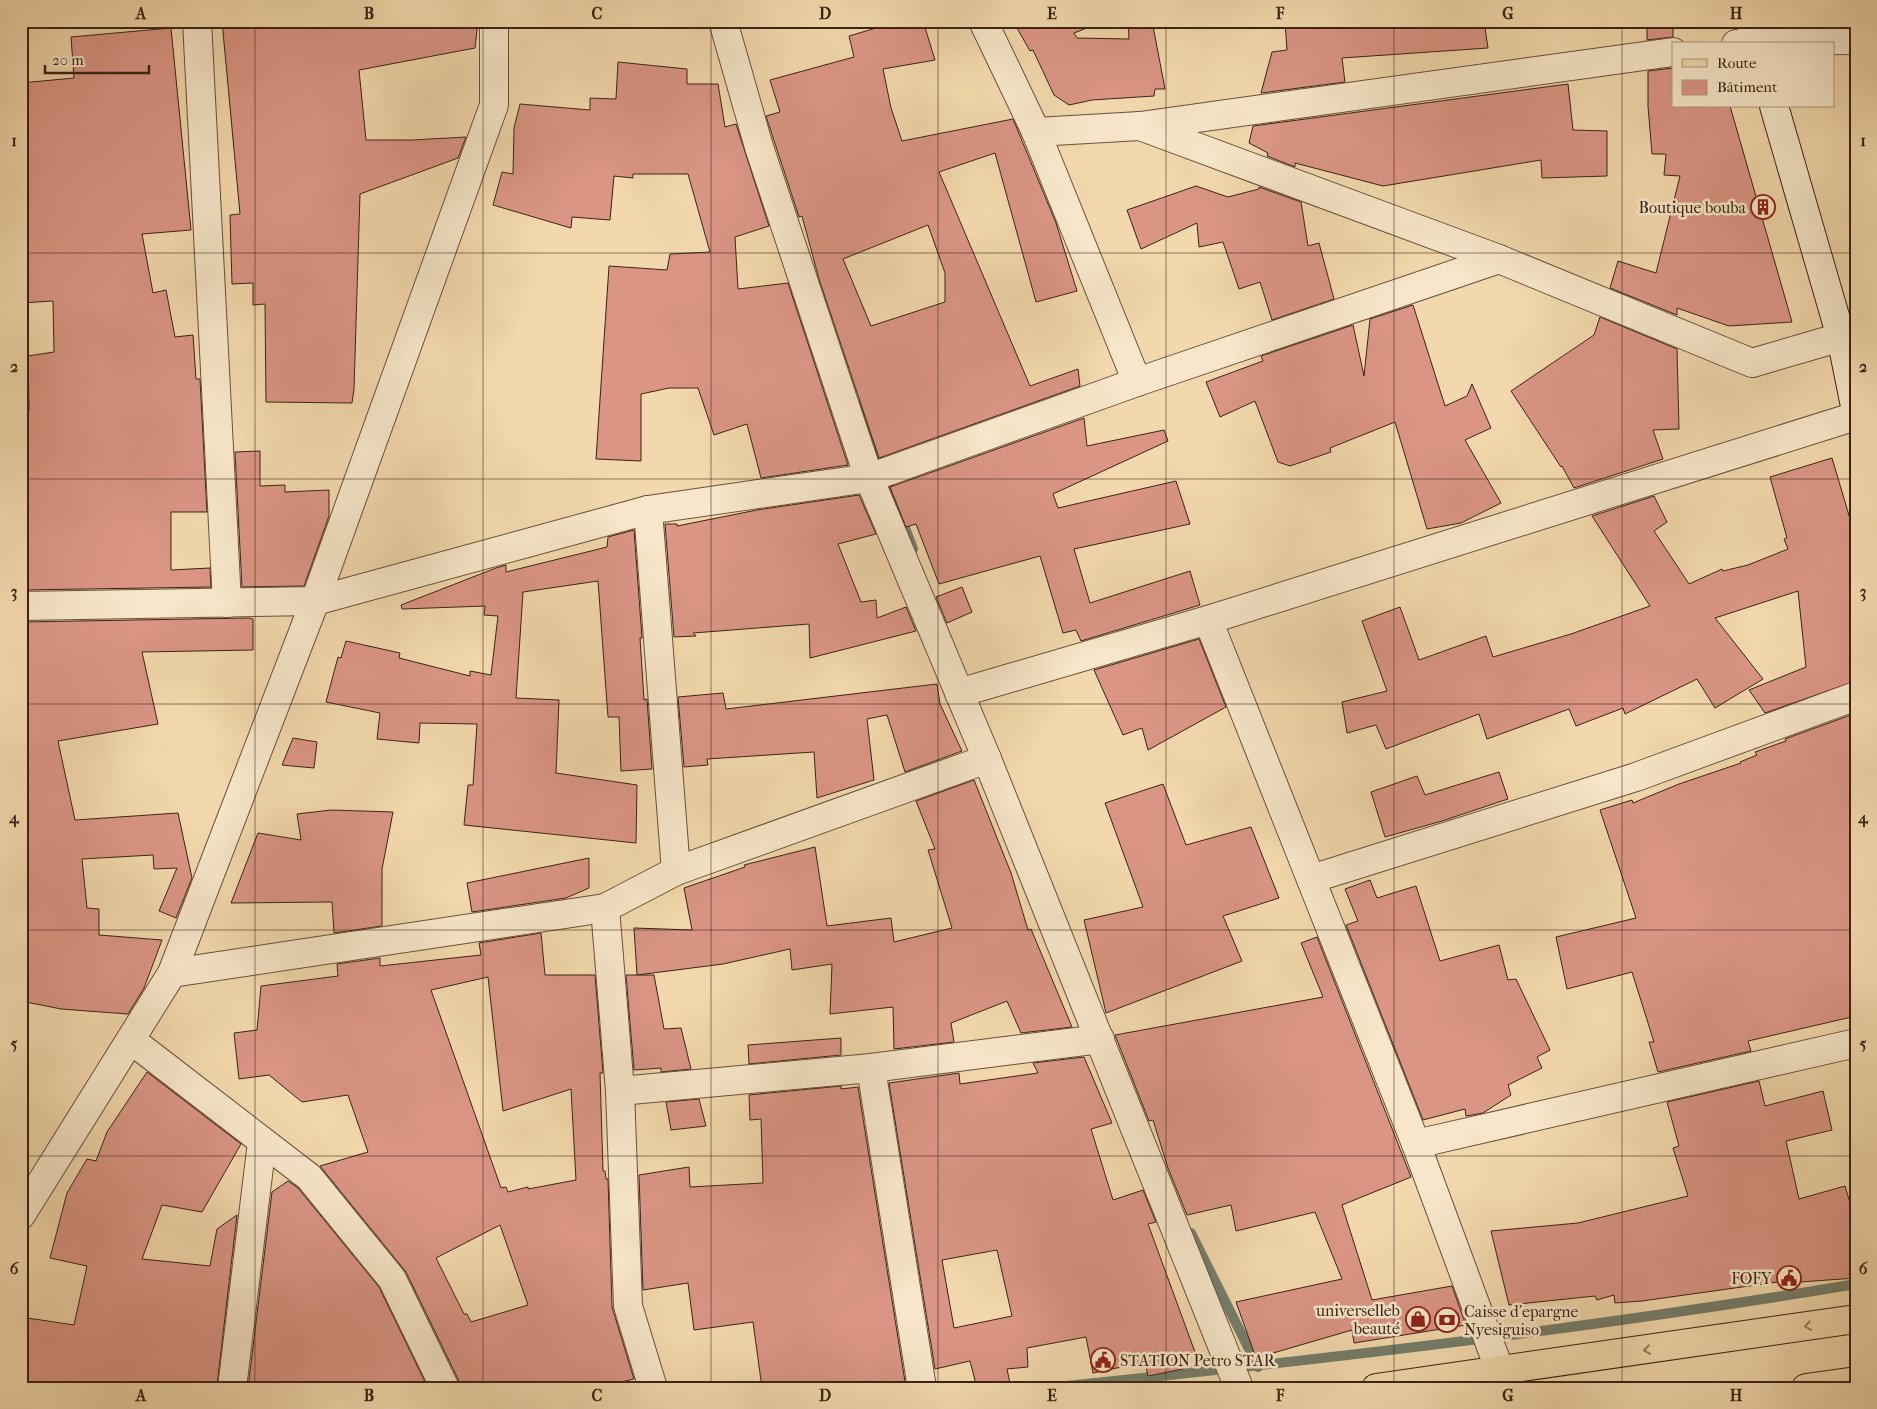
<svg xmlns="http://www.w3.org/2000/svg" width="1877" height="1409" font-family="'IM FELL French Canon',serif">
	<rect width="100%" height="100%" fill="#f2d8ac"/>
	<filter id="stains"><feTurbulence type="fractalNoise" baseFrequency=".004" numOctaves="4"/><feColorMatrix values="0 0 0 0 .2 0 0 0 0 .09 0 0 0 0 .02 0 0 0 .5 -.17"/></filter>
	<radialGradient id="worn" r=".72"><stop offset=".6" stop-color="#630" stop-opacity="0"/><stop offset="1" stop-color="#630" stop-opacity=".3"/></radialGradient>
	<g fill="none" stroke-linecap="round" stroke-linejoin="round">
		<g stroke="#757e6b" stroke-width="10">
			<path d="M859,406L913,549"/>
			<path d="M1191,1233L1258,1367"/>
			<path d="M1047,1388C1318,1360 1588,1329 1856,1284"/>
		</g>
	</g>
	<g fill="#da9585" stroke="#3a2316" fill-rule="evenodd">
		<path d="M222,21H478L475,48L359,70L366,140H412L466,137L458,158L360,194L354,389L352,403L266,402L265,304L253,305V283L232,284L230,215L240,214Z"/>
		<path d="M900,21H923L935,60L883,69L891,108L902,141L1013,119L1056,223L1077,291L1036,302L995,153L939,172L1030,386L1078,369L1080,386L879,458L819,279L802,216L799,217L766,116L780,112L770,80L854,57L849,36ZM928,225L945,273V302L871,326L843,259Z"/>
		<path d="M1013,21H1100V23L1074,33L1077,38L1129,39L1128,21H1152L1165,89H1155L1154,96L1092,100L1069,105L1054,95L1033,50L1030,51Z"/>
		<path d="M1285,21H1484L1488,48L1342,58L1345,82L1261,93L1272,52L1287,50Z"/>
		<path d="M1647,21H1673V37L1647,40Z"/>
		<path d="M171,28L191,230L142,234L153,293L166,290L175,337L193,335L196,379H200L207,512H171V570L210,568L211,587L21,590V410H29L28,356L54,352L53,301L21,303V83L74,78L71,37Z"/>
		<path d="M618,62L687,69V84H718L725,127L736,124L769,226L735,237L738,289L788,283L848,465L761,478L747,424L714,435L698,388H669L641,394V461L596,459L609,266L667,270L670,254L710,252L688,174H633V178L614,176L610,220L572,217L571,228L493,205L502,172L513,174L514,128L520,104L590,110V98L616,99Z"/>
		<path d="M1673,68V106H1730L1792,322L1729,326L1677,308V315L1610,288L1618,261L1656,273L1680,176L1664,175L1666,154H1652L1648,106V71Z"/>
		<path d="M1568,84L1573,130L1607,131V176L1542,178L1541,160L1383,186L1295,163V167L1267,156L1268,153L1249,143L1253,126Z"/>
		<path d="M1196,186L1228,197L1259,189V187L1301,202L1308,246L1319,243L1334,299L1272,320L1260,282L1239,289L1223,242L1199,247L1197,223L1141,249L1127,210Z"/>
		<path d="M1413,305L1445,406L1467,396L1472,384L1491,428L1465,440L1501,503L1461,523L1427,529L1395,422L1330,448L1331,452L1290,466L1278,462L1255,401L1220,417L1206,382L1263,361L1261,356L1353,325L1364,376L1370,319Z"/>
		<path d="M1600,317L1677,349L1679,429L1653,430L1663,459L1574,488L1562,466L1561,467L1511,391L1594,335Z"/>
		<path d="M1084,418L1087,446L1164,430L1168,441L1053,494L1058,508L1176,481L1190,524L1074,549L1090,603L1190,571L1200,605L1081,641L1076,630L1063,633L1040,556L939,584L916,524L906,527L890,487Z"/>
		<path d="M260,451V486L285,485V492L329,490V516L304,586L242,587L235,452Z"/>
		<path d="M1832,458L1856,539V681L1765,713L1749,690L1806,667L1798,591L1715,618L1763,679L1715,708L1697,679L1625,714L1623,708L1576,726L1569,709L1487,739L1479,714L1386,749L1376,725L1347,733L1342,702L1387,691L1362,621L1400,607L1419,660L1486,636L1493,657L1571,634L1650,606L1592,516L1654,496L1667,522L1654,531L1689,584L1722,569L1723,571L1748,565L1788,549L1784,539L1787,538L1770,477Z"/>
		<path d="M859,495L876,534L838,544L861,602L876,600L877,618L906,607L916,631L810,658L809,624L693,633L696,636L674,637L665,524H677V526L757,510Z"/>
		<path d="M634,530L642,638H640L644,700L647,699L652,769L621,771L619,717H608L598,581L523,592L516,698L559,700L556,773L637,785L636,843L464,825L468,785H473L477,724L420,723L419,743L377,739L380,713L326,702L338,657L341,658L346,641L400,653L399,658L470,676V671L491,675L498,616L484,615L485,606L402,609L401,605L496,568L506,565V572L607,547L608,537Z"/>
		<path d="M962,587L972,612L947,623L936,597Z"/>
		<path d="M249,618L253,619V650L142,652L158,724L58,741L75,820L178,813L192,878L176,918L159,911L177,868L154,869L153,855L82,859L87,908L99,909V935L162,940L144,988L128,1014L61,1009L21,1001V622Z"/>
		<path d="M1199,639L1226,707L1148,750L1142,728L1123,735L1094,670Z"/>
		<path d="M937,684L940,704L962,751L905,772L887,715L867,719L874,780L817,798L814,752L707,759L708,765L684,767L678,697L723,693L726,709Z"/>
		<path d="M1856,713V1016L1748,1041L1751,1051L1658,1072L1649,1042H1654L1632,972L1567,989L1556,937L1636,918L1600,810L1632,800L1633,803L1679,784L1741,763L1740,762L1757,755L1755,752L1786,741L1785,739Z"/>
		<path d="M293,738L317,742L314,768L282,765Z"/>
		<path d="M1499,772L1508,799L1442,821L1385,837L1371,792L1417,776L1425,795Z"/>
		<path d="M974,780L1011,873L1028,930L1031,929L1072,1027L1021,1033L1007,1001L951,1023L954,1042L894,1049L893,1007L830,1014L832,964L792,970L790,949L723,964L637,975L634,928L692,930L684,888L745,867L744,865L815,847L827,926L891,918L894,942L952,928L928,850L935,849L916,801Z"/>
		<path d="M1163,784L1186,845L1251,827L1279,898L1223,916L1242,961L1106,1013L1084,920L1143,907L1105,803Z"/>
		<path d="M331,810L393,812L382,869V926L334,933L332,902L231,903L258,833L301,840L297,814Z"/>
		<path d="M589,858V888L566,898L472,912L467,883Z"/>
		<path d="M1370,880L1377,898L1416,886L1440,961L1499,945L1508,980L1516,979L1550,1050L1537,1057L1542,1068L1508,1085L1511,1095L1483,1113L1466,1116L1465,1109L1423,1120L1346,925L1358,921L1345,889Z"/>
		<path d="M541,933L545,975H595L603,1073H600L603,1171H605L606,1179H608L612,1307L634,1379L596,1388H460L459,1381L406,1272L320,1166L368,1152L348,1095L302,1102L269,1075L239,1079L234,1033L257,1030L261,986L338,976L337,964L380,958V966L481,955L479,943ZM488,977L503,1111L571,1089L576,1180L528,1189V1187L508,1192L506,1187L501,1188L431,990ZM500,1225L528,1305L471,1322L467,1314H464L436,1258Z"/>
		<path d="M1317,937L1411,1177L1342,1205L1372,1300L1452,1286L1466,1325L1354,1343L1352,1330L1256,1358L1236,1302L1342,1279L1315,1212L1236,1231L1231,1205L1187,1215L1168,1168L1153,1120L1149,1121L1115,1035L1323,997L1301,943Z"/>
		<path d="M626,975H654L664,1029L681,1028L691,1069L661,1072V1068L634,1070Z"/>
		<path d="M841,1038V1055L749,1064L748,1045Z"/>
		<path d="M1084,1057L1112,1123L1091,1129L1113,1200L1143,1190L1156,1222L1148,1224L1195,1352L1180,1355L1183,1369L1148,1376L1145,1362L1093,1373L1086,1337L1027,1348L1028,1367L1007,1369L1011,1388H977L970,1361L935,1369L889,1083L959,1073L960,1084L1038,1073L1033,1063ZM997,1250L1012,1316L954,1328L942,1260Z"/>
		<path d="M147,1072L241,1144L202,1212L162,1205L142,1259L210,1266L217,1229L237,1215L217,1385L191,1382L190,1388H21V1317L74,1325L87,1266L50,1258L67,1193L87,1159L96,1161L107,1132Z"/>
		<path d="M1759,1081L1765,1106L1823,1091L1832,1130L1786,1141L1799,1199L1845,1186L1856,1223V1278L1800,1282L1799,1279L1642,1301L1615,1303L1614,1295L1597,1300L1595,1296L1509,1305L1491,1231L1578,1223L1688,1196L1673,1148L1679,1146L1667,1102Z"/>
		<path d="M841,1086V1089L858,1087L906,1388H762L753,1322L694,1330L688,1283L643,1290L639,1175L689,1167L690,1187L763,1183L761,1119L750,1120L749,1095Z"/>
		<path d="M699,1099L706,1126L671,1130L666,1102Z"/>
		<path d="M288,1181L298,1188L379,1287L428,1388H248L272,1192Z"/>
	</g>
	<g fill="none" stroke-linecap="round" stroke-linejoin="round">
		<defs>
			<g id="street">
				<path d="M197,21L227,603"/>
				<path d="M723,21L759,147L869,478L987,759L1239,1388"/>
				<path d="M983,21L1036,132L1137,382"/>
				<path d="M1736,44L1755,41L1856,40"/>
				<path d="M1140,126L1499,259L1752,363L1841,337L1856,336"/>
				<path d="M1036,132L1140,126L1673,52"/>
				<path d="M648,510L676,871"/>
				<path d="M21,606L315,601L648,510L869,478L1137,382L1499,259"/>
				<path d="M1208,620L1416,1144L1500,1371"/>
				<path d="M959,693L1208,620L1856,416"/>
				<path d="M1311,879L1636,777L1856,696"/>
				<path d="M605,908L620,1091L628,1306L653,1388"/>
				<path d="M172,973L605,908L676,871L987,759"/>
				<path d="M131,1040L309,1177L392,1279L445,1388"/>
				<path d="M871,1068L922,1388"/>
				<path d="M620,1091L871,1068L1100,1039"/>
				<path d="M1416,1144L1856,1043"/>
				<path d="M21,1215L172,973L315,601L494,105V21"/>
				<path d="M232,1388L262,1142"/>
			</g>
			<g id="secondary">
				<path d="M1750,21L1756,44"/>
				<path d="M1774,106L1841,337L1856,411"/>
			</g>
			<g id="primary">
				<path d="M1376,1388L1856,1319"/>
				<path d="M1806,1388L1856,1381"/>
			</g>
		</defs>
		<use href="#street" stroke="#68503c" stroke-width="30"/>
		<use href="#secondary" stroke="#3a2316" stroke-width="30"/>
		<use href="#primary" stroke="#3a2316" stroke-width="30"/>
		<use href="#street" stroke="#f7e6c9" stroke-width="28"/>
		<use href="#secondary" stroke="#f7e6c9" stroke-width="28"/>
		<use href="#primary" stroke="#f2d8ac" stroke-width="28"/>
	</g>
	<defs><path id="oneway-chevron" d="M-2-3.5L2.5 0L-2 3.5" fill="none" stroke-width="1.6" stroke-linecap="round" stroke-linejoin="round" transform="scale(1.25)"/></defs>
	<g stroke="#967e61">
		<use href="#oneway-chevron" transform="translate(1808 1326) rotate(172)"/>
		<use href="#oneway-chevron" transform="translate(1647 1350) rotate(172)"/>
	</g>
	<path fill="none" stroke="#3a2316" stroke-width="1" stroke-opacity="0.55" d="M255,21V1388M483,21V1388M711,21V1388M938,21V1388M1166,21V1388M1394,21V1388M1622,21V1388M21,253H1856M21,479H1856M21,704H1856M21,930H1856M21,1156H1856"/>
	<defs>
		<symbol id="building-ring" viewBox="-11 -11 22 22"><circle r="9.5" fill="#f7e6c9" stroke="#8f2418" stroke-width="1.5"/><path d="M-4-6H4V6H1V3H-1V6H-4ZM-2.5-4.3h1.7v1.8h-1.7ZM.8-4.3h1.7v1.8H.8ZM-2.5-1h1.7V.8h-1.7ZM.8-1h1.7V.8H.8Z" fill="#8f2418"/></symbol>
		<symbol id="civic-ring" viewBox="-11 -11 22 22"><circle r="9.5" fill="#f7e6c9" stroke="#8f2418" stroke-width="1.5"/><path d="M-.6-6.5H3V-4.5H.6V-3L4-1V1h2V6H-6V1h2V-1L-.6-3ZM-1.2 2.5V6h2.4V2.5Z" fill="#8f2418"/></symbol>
		<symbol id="shop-ring" viewBox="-11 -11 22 22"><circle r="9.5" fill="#f7e6c9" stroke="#8f2418" stroke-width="1.5"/><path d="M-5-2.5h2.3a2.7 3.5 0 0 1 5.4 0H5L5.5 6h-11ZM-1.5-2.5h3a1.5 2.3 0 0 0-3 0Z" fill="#8f2418"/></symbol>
		<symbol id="bank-ring" viewBox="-11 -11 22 22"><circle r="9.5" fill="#f7e6c9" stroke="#8f2418" stroke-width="1.5"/><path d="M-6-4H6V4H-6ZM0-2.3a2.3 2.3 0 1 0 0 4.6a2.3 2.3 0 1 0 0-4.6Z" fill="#8f2418"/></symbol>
	</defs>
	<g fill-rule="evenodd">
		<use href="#building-ring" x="1749" y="193" width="28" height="28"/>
		<use href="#civic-ring" x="1775" y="1264" width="28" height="28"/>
		<use href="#shop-ring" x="1404" y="1305" width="28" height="28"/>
		<use href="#bank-ring" x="1433" y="1306" width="28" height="28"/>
		<use href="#civic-ring" x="1089" y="1346" width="28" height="28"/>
	</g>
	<g text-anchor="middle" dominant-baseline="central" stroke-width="5" stroke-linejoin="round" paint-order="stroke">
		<g font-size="16" fill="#3a2316" stroke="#f7e6c9" text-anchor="end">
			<text x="1746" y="207">Boutique bouba</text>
			<text x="1772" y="1278">FOFY</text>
			<text x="1400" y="1310">universelleb<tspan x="1400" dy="18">beauté</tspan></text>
			<text x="1464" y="1311" text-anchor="start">Caisse d'epargne<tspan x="1464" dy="18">Nyesiguiso</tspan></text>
			<text x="1120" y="1360" text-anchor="start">STATION Petro STAR</text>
		</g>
	</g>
	<rect width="1877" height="1409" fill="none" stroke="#f2d8ac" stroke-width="55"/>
	<rect x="1672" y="42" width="162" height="65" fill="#f7e6c9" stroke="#ab9881"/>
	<rect x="1682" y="59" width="25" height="8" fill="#f2d8ac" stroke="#ab9881"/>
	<text x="1717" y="68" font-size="15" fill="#3a2316">Route</text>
	<rect x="1682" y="80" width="25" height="15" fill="#da9585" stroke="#ab9881"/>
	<text x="1717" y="92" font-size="15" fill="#3a2316">Bâtiment</text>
	<path d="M45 65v8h104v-8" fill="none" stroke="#3a2316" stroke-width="2.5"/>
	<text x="52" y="65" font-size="15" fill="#3a2316" stroke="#f7e6c9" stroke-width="4" paint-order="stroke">20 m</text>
	<rect x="28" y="28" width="1822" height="1354" fill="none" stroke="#3a2316" stroke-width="2"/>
	<g font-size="16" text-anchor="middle" font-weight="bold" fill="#3a2316">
		<text x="141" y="19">A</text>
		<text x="369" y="19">B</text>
		<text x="597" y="19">C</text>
		<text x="825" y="19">D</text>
		<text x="1052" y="19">E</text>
		<text x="1280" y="19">F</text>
		<text x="1508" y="19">G</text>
		<text x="1736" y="19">H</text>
		<text x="14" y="146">1</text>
		<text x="1863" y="146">1</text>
		<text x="14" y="372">2</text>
		<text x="1863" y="372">2</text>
		<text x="14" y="597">3</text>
		<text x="1863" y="597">3</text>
		<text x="14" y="823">4</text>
		<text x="1863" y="823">4</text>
		<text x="14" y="1049">5</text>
		<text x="1863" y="1049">5</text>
		<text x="14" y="1274">6</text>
		<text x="1863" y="1274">6</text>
		<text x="141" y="1401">A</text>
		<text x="369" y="1401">B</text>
		<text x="597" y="1401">C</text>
		<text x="825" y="1401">D</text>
		<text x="1052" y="1401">E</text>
		<text x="1280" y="1401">F</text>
		<text x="1508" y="1401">G</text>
		<text x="1736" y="1401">H</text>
	</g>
	<rect width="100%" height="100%" filter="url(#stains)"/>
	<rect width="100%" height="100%" fill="url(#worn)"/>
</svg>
